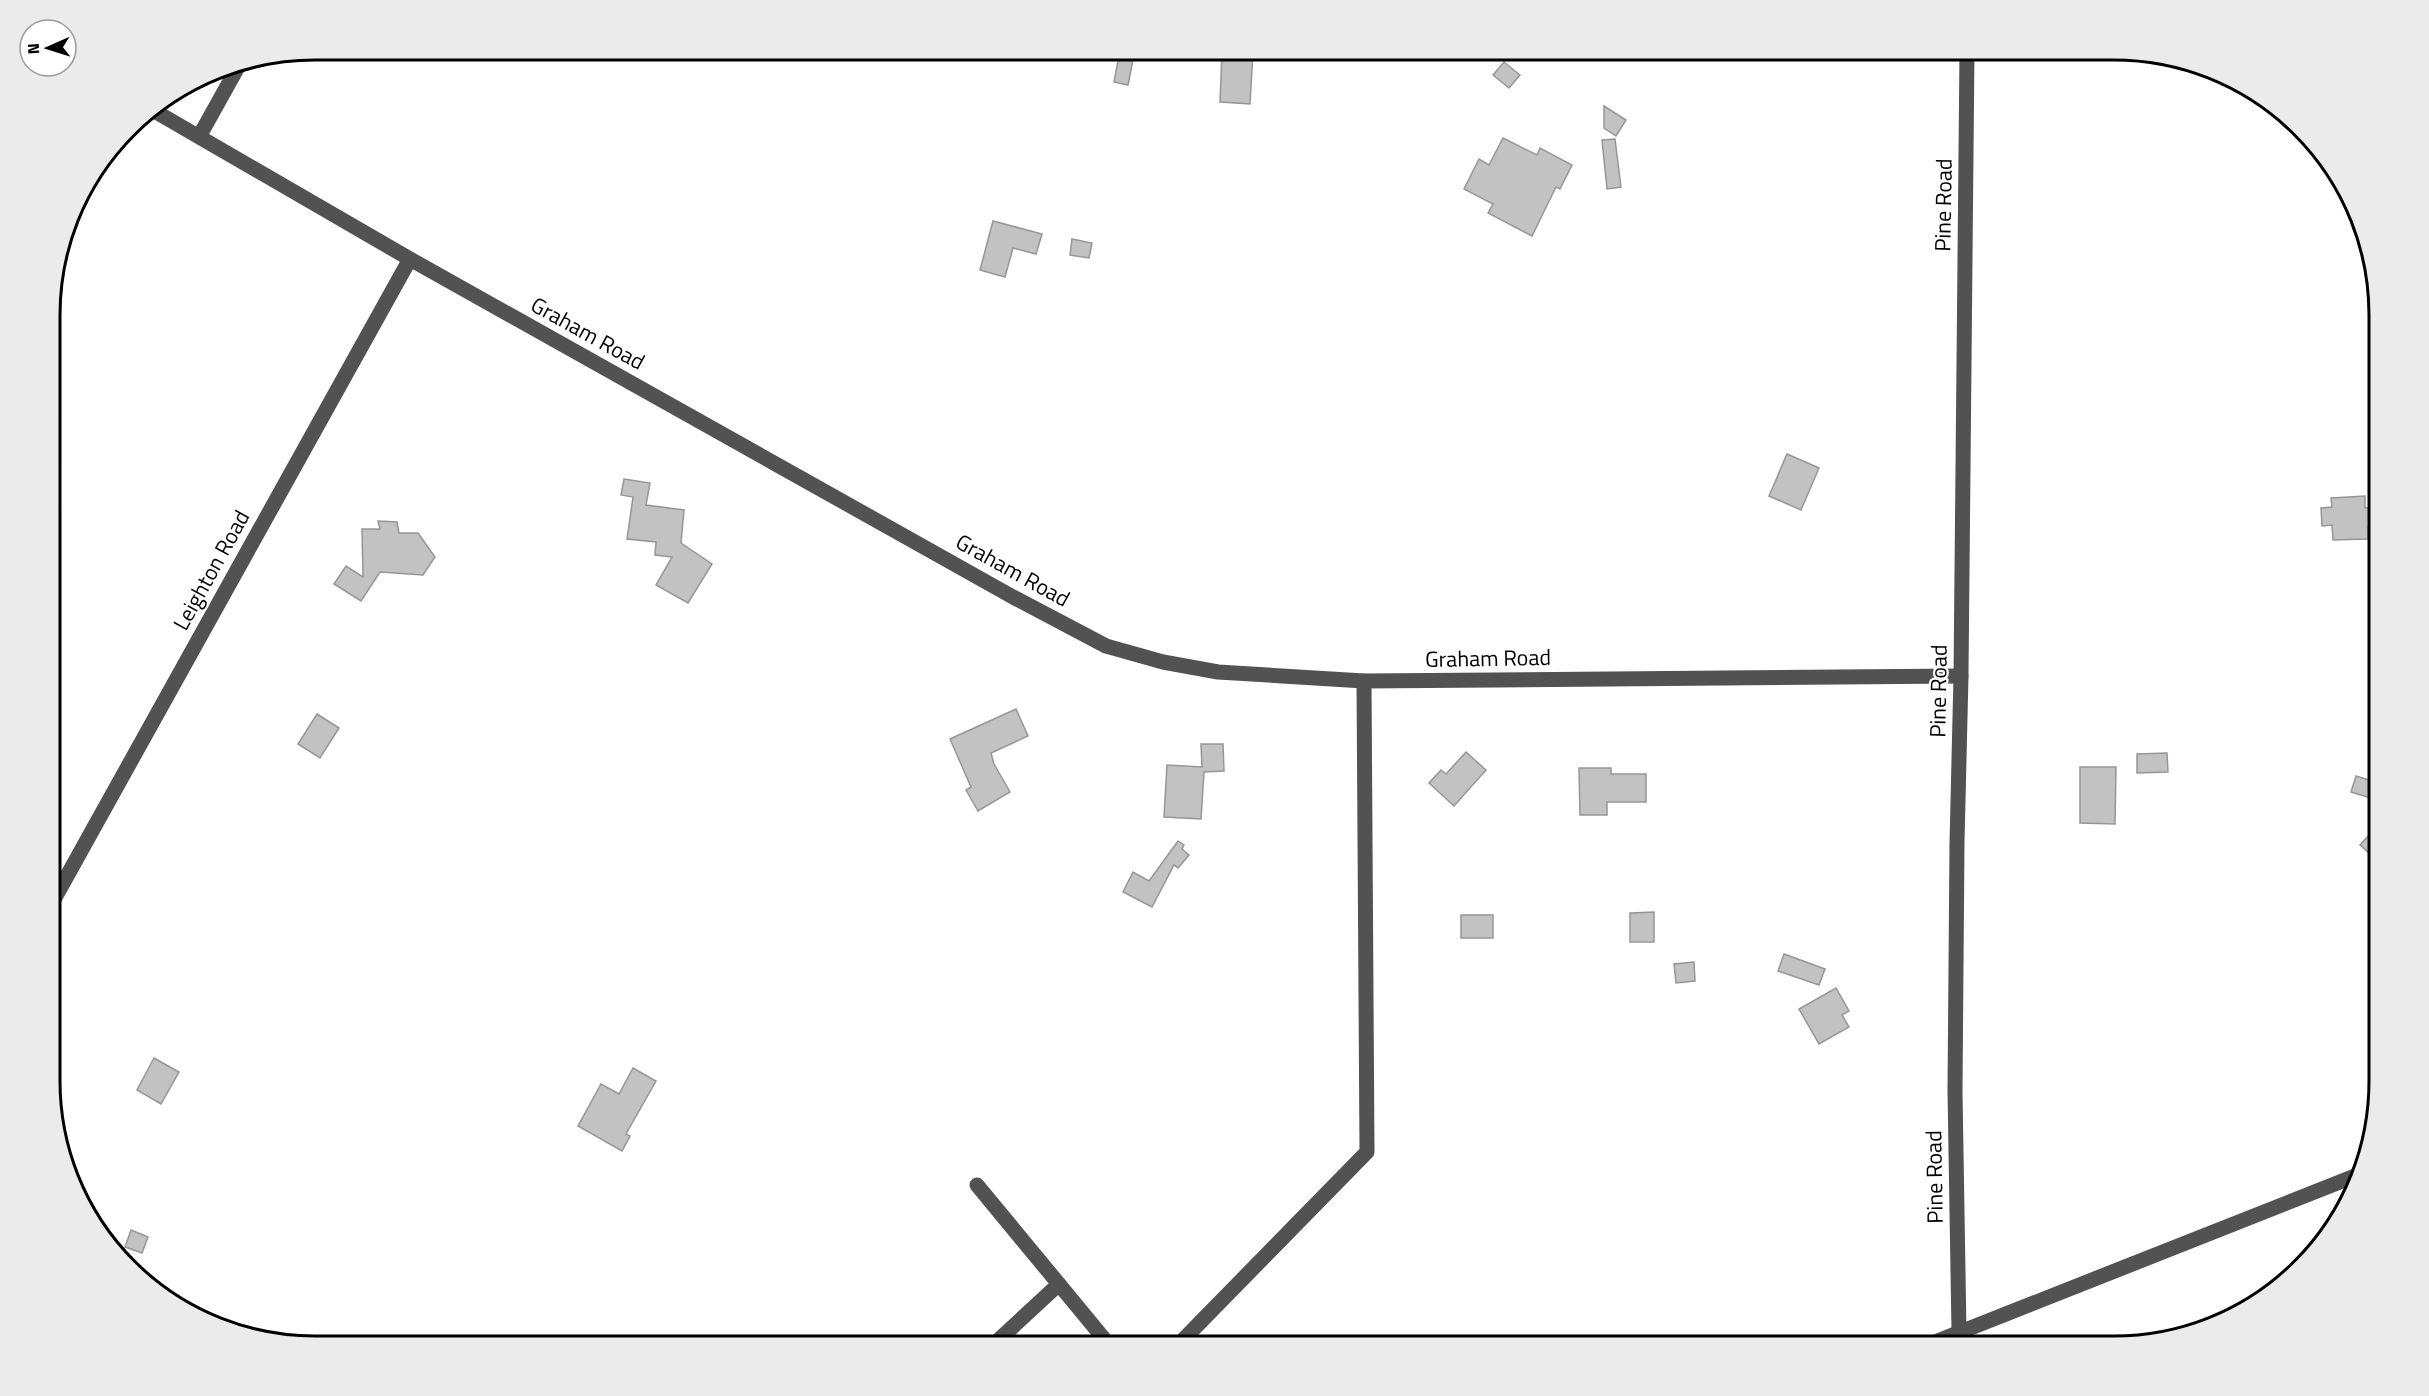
<svg xmlns="http://www.w3.org/2000/svg" width="2429" height="1396" font-family="'Titillium Web',sans-serif">
	<rect width="100%" height="100%" fill="#fff"/>
	<g fill="#c2c2c2" stroke="#969696" stroke-width="1.5">
		<path d="M1120,50H1135L1128,85L1114,82Z"/>
		<path d="M1222,51L1253,52L1250,104L1220,102Z"/>
		<path d="M1504,62L1520,75L1509,88L1493,75Z"/>
		<path d="M1604,106L1626,120L1616,136L1604,128Z"/>
		<path d="M1503,138L1537,155L1540,148L1572,165L1560,189L1556,187L1532,236L1488,213L1493,204L1464,189L1479,159L1489,165Z"/>
		<path d="M1615,139L1621,187L1607,189L1602,140Z"/>
		<path d="M993,221L1042,234L1036,254L1013,248L1005,277L980,270Z"/>
		<path d="M1072,239L1092,243L1089,258L1070,255Z"/>
		<path d="M1787,454L1819,468L1801,510L1769,496Z"/>
		<path d="M624,479L650,483L646,505L684,510L681,543L712,564L688,603L656,585L672,557L655,555L656,542L627,539L633,497L621,495Z"/>
		<path d="M2365,496V508L2379,507V527H2368V539L2333,540L2332,525L2322,526L2321,508L2332,507L2331,498Z"/>
		<path d="M378,521L397,522L399,533H418L435,557L423,575L380,572L361,601L334,584L346,566L363,577L362,529H380Z"/>
		<path d="M1016,709L1028,736L991,753L994,764L1010,792L978,811L966,790L971,787L950,739Z"/>
		<path d="M317,714L339,728L320,758L298,744Z"/>
		<path d="M1201,744H1223L1224,771L1204,772L1201,819L1164,817L1167,765L1202,767Z"/>
		<path d="M1466,752L1486,770L1454,806L1429,783L1441,770L1446,774Z"/>
		<path d="M2167,753L2168,772L2137,773V754Z"/>
		<path d="M2080,767H2116L2115,824L2080,823Z"/>
		<path d="M1579,768H1611V774H1646V802H1607V815H1580Z"/>
		<path d="M2356,776L2379,783L2374,799L2351,792Z"/>
		<path d="M2379,824V862L2360,845Z"/>
		<path d="M1178,841L1184,845L1182,849L1189,855L1178,868L1174,865L1152,907L1123,892L1133,872L1149,881Z"/>
		<path d="M1654,912V942H1630V913Z"/>
		<rect x="1461" y="915" width="32" height="23"/>
		<path d="M1784,954L1825,969L1819,985L1778,971Z"/>
		<path d="M1694,962L1695,981L1676,983L1674,964Z"/>
		<path d="M1836,988L1849,1011L1842,1015L1849,1027L1819,1044L1799,1009Z"/>
		<path d="M154,1058L179,1072L161,1104L137,1090Z"/>
		<path d="M633,1068L656,1081L626,1134L630,1136L622,1151L578,1126L601,1084L619,1094Z"/>
		<path d="M131,1230L148,1237L142,1253L125,1247Z"/>
	</g>
	<g fill="none" stroke-linecap="round" stroke-linejoin="round">
		<g stroke="#525252" stroke-width="15">
			<path d="M151,109L410,259L1013,597L1106,646L1163,662L1218,672L1364,681L1961,676"/>
			<path d="M200,135L239,65"/>
			<path d="M52,903L410,259"/>
			<path d="M977,1185L1110,1346"/>
			<path d="M1959,1332L1955,1091L1957,843L1961,676L1967,50"/>
			<path d="M992,1346L1059,1284"/>
			<path d="M1177,1346L1367,1152L1364,681"/>
			<path d="M1925,1346L2355,1176"/>
		</g>
	</g>
	<g text-anchor="middle" dominant-baseline="central" stroke-width="4.5" stroke-linejoin="round" paint-order="stroke">
		<g font-size="22" fill="#000" stroke="#fff">
			<text transform="translate(1943 205) rotate(-89)">Pine Road</text>
			<text transform="translate(588 333) rotate(29)">Graham Road</text>
			<text transform="translate(211 570) rotate(-61)">Leighton Road</text>
			<text transform="translate(1013 570) rotate(29)">Graham Road</text>
			<text transform="translate(1488 658) rotate(-1)">Graham Road</text>
			<text transform="translate(1938 691) rotate(-89)">Pine Road</text>
			<text transform="translate(1934 1177) rotate(-91)">Pine Road</text>
		</g>
	</g>
	<path d="M0 0H2429V1396H0ZM315 60H2114A255 255 0 0 1 2369 315V1081A255 255 0 0 1 2114 1336H315A255 255 0 0 1 60 1081V315A255 255 0 0 1 315 60Z" fill="#ebebeb" fill-rule="evenodd"/>
	<path fill="none" stroke="#000" stroke-width="3" d="M315 60H2114A255 255 0 0 1 2369 315V1081A255 255 0 0 1 2114 1336H315A255 255 0 0 1 60 1081V315A255 255 0 0 1 315 60Z"/>
	<g transform="translate(48 48) rotate(267)"><circle r="28" fill="#ffffff" stroke="#999999" stroke-width="1.5"/>
	<path d="M0-4.5L10 22L0 15L-10 22Z" fill="#000000"/>
	<text y="-9" font-size="16" font-weight="bold" text-anchor="middle" fill="#000000">N</text>
	</g>
</svg>
